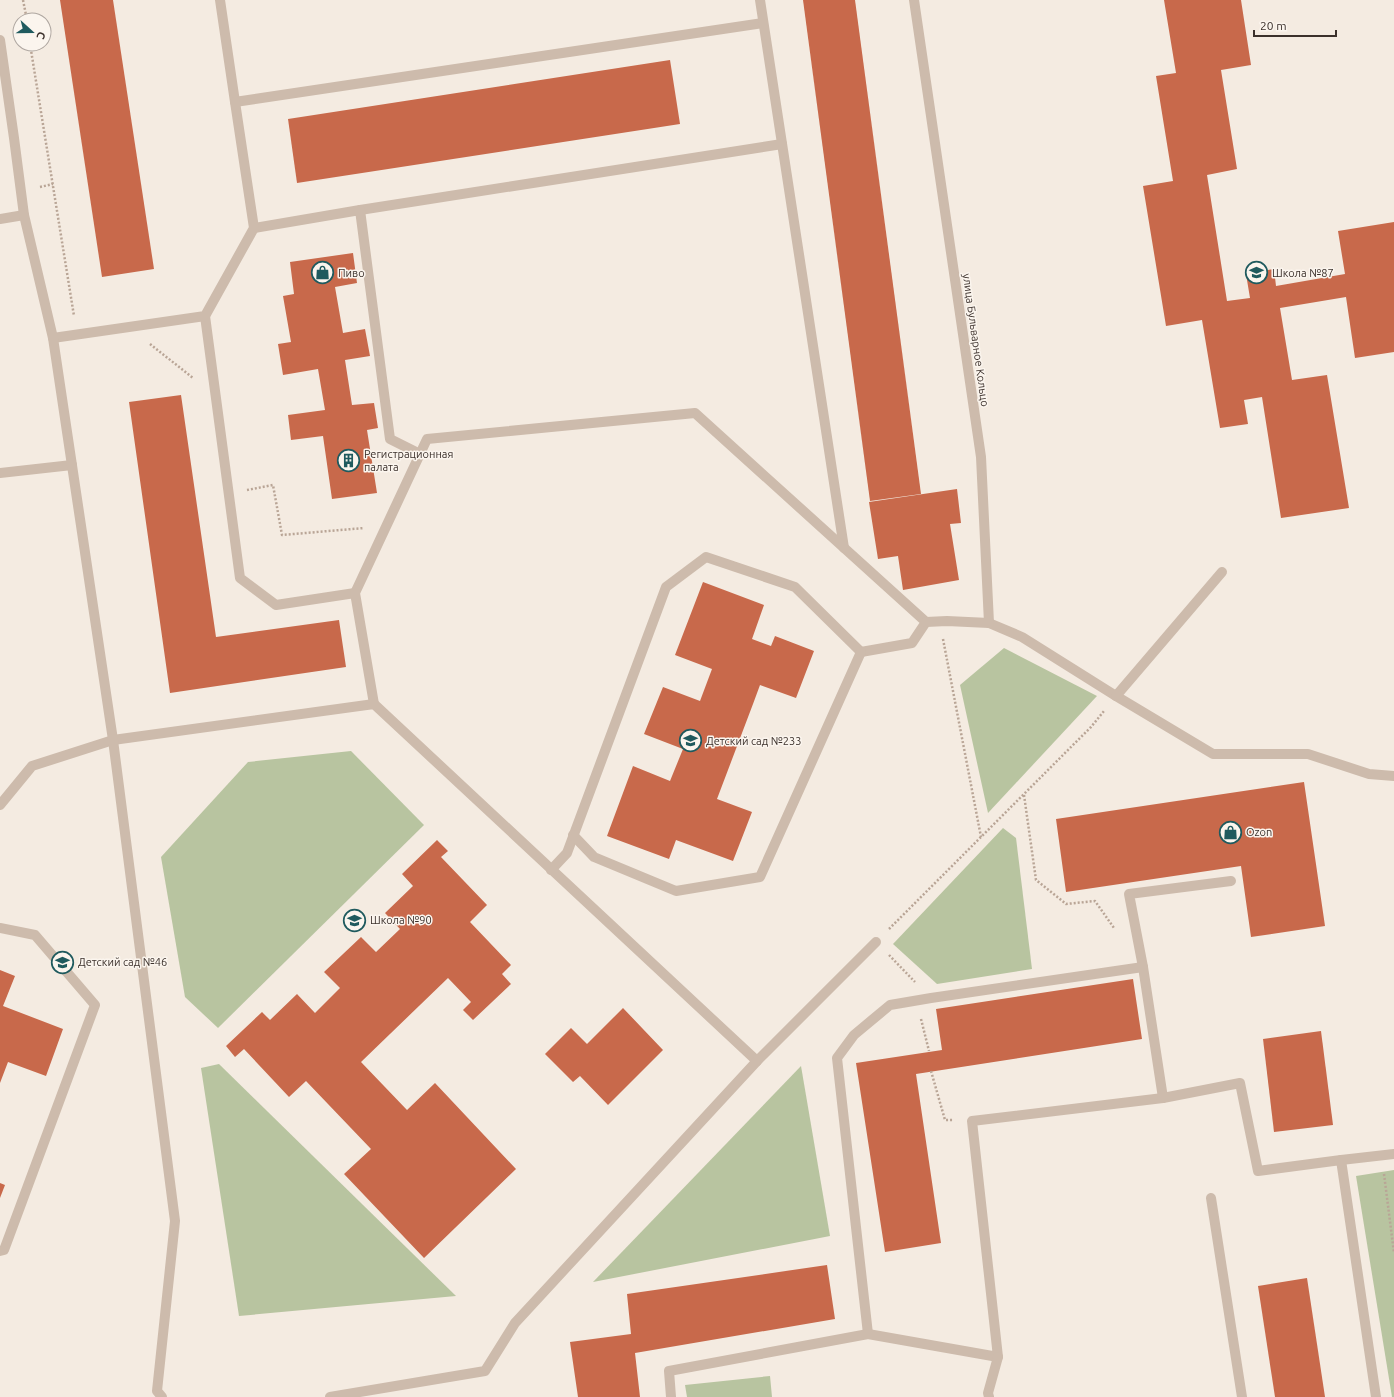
<svg xmlns="http://www.w3.org/2000/svg" width="1394" height="1397" font-family="Ubuntu,sans-serif">
	<rect width="100%" height="100%" fill="#f4ebe1"/>
	<g fill="#b8c4a0">
		<path d="M1004,648L1097,696L988,813L960,685Z"/>
		<path d="M351,751L424,825L218,1028L185,997L161,857L248,762Z"/>
		<path d="M1003,828L1016,838L1032,969L937,984L893,944Z"/>
		<path d="M219,1064L456,1296L239,1316L201,1068Z"/>
		<path d="M801,1066L830,1236L593,1282Z"/>
		<path d="M1394,1170V1397H1392L1356,1176Z"/>
		<path d="M770,1376L772,1397H687L685,1385Z"/>
	</g>
	<g fill="#c8694b">
		<path d="M60,0H113L154,269L102,277Z"/>
		<path d="M803,0H855L921,494L870,501Z"/>
		<path d="M1164,0H1241L1251,65L1221,70L1237,169L1207,175L1227,301L1250,298L1246,274L1274,269L1276,286L1345,274L1338,231L1394,222V352L1355,358L1346,297L1280,308L1292,380L1327,375L1349,508L1281,518L1262,397L1244,400L1248,424L1220,428L1202,320L1166,326L1143,186L1173,181L1156,76L1176,73Z"/>
		<path d="M670,60L680,124L297,183L288,119Z"/>
		<path d="M353,253L357,283L335,287L343,333L365,329L370,356L345,360L352,405L374,403L378,428L367,430L377,493L332,499L323,436L291,440L288,415L325,410L318,369L283,375L278,344L291,342L283,296L294,294L290,262Z"/>
		<path d="M181,395L216,637L339,620L346,667L170,693L129,402Z"/>
		<path d="M957,489L961,523L950,524L959,580L903,590L898,556L878,559L869,502Z"/>
		<path d="M703,582L764,605L752,639L771,646L775,636L814,651L796,698L760,685L753,704L717,799L752,812L733,861L676,840L669,859L607,836L633,766L670,781L683,749L644,734L663,687L700,701L712,669L675,655Z"/>
		<path d="M1304,782L1325,926L1251,937L1241,866L1066,892L1056,819Z"/>
		<path d="M437,840L448,851L441,857L487,905L470,922L511,965L502,974L511,984L473,1020L463,1010L471,1002L448,978L361,1062L407,1110L435,1083L516,1169L424,1258L344,1174L371,1149L306,1081L289,1097L244,1049L235,1057L226,1046L262,1012L270,1020L297,994L315,1013L340,988L324,972L361,937L376,952L400,929L385,913L413,886L402,874Z"/>
		<path d="M0,970L15,976L3,1006L63,1029L46,1076L8,1062L0,1083Z"/>
		<path d="M1133,979L1142,1039L916,1074L941,1243L885,1252L856,1063L942,1050L936,1009Z"/>
		<path d="M623,1008L663,1050L608,1105L580,1076L573,1082L545,1054L571,1028L587,1044Z"/>
		<path d="M1321,1031L1333,1125L1274,1132L1263,1039Z"/>
		<path d="M0,1183L5,1185L0,1198Z"/>
		<path d="M827,1265L835,1319L635,1353L640,1397H578L570,1342L631,1334L627,1294Z"/>
		<path d="M1307,1278L1325,1397H1275L1258,1286Z"/>
	</g>
	<g fill="none" stroke-linecap="round" stroke-linejoin="round">
		<g stroke="#b9a596" stroke-width="2.5" stroke-dasharray="2 2" stroke-linecap="butt">
			<path d="M23,0L27,20"/>
			<path d="M30,44L74,316"/>
			<path d="M40,187L53,184"/>
			<path d="M150,344L193,378"/>
			<path d="M247,490L273,485L282,535L364,528"/>
			<path d="M943,639L981,837"/>
			<path d="M1024,795L1036,880L1066,904L1095,901L1114,928"/>
			<path d="M889,929L1091,727L1104,711"/>
			<path d="M889,955L915,982"/>
			<path d="M921,1019L929,1051"/>
			<path d="M931,1071L945,1120H954"/>
			<path d="M1384,1174L1394,1253"/>
		</g>
		<g stroke="#cdbbac" stroke-width="10">
			<path d="M220,0L235,102L763,23"/>
			<path d="M760,0L844,548"/>
			<path d="M360,210L782,144"/>
			<path d="M0,219L24,215"/>
			<path d="M254,228L360,210L390,439L420,454"/>
			<path d="M205,316L240,578L276,605L355,593"/>
			<path d="M53,338L205,316L254,228L235,102"/>
			<path d="M0,473L72,465"/>
			<path d="M989,623L1022,637L1116,696L1213,754H1308L1369,774L1394,776"/>
			<path d="M1116,696L1222,572"/>
			<path d="M374,704L355,593L427,439L695,413L926,622L912,643L861,652L795,587L706,557L666,587L567,853L551,870"/>
			<path d="M0,805L32,766L113,740L374,704L757,1061"/>
			<path d="M573,835L594,857L676,891L760,877L861,652"/>
			<path d="M0,928L35,935L95,1005L4,1250L0,1251"/>
			<path d="M1143,967L1129,894L1231,881"/>
			<path d="M1341,1160L1394,1154"/>
			<path d="M1211,1198L1242,1397"/>
			<path d="M868,1334L837,1058L854,1035L890,1005L931,998L1143,967L1163,1098"/>
			<path d="M330,1397L485,1371L515,1323L757,1061L876,942"/>
			<path d="M671,1397L669,1371L868,1334L998,1357L972,1121L1163,1098L1240,1083L1258,1171L1341,1160L1376,1397"/>
			<path d="M989,1397L988,1393L998,1357"/>
		</g>
		<g stroke="#cdbbac" stroke-width="10">
			<path d="M914,0L981,457L989,623L947,621L926,622"/>
			<path d="M0,40L14,138L24,215L53,338L113,740L175,1221L157,1391L162,1397"/>
		</g>
	</g>
	<defs>
		<symbol id="shop-ring" viewBox="-11 -11 22 22"><circle r="9.5" fill="#fbf5ee" stroke="#1f5a5e" stroke-width="1.5"/><path d="M-5-2.5h2.3a2.7 3.5 0 0 1 5.4 0H5L5.5 6h-11ZM-1.5-2.5h3a1.5 2.3 0 0 0-3 0Z" fill="#1f5a5e"/></symbol>
		<symbol id="school-ring" viewBox="-11 -11 22 22"><circle r="9.5" fill="#fbf5ee" stroke="#1f5a5e" stroke-width="1.5"/><path d="M0-5L7-2L0 1L-7-2ZM-4 1L0 2.5L4 1V4Q0 6-4 4Z" fill="#1f5a5e"/></symbol>
		<symbol id="building-ring" viewBox="-11 -11 22 22"><circle r="9.5" fill="#fbf5ee" stroke="#1f5a5e" stroke-width="1.5"/><path d="M-4-6H4V6H1V3H-1V6H-4ZM-2.5-4.3h1.7v1.8h-1.7ZM.8-4.3h1.7v1.8H.8ZM-2.5-1h1.7V.8h-1.7ZM.8-1h1.7V.8H.8Z" fill="#1f5a5e"/></symbol>
	</defs>
	<g fill-rule="evenodd">
		<use href="#shop-ring" x="310" y="260" width="25" height="25"/>
		<use href="#school-ring" x="1244" y="260" width="25" height="25"/>
		<use href="#building-ring" x="336" y="448" width="25" height="25"/>
		<use href="#school-ring" x="678" y="728" width="25" height="25"/>
		<use href="#shop-ring" x="1218" y="820" width="25" height="25"/>
		<use href="#school-ring" x="342" y="908" width="25" height="25"/>
		<use href="#school-ring" x="50" y="950" width="25" height="25"/>
	</g>
	<g text-anchor="middle" dominant-baseline="central" stroke-width="3" stroke-linejoin="round" paint-order="stroke">
		<g font-size="11" fill="#3b302b" stroke="#fbf5ee" text-anchor="start">
			<text x="338" y="273">Пиво</text>
			<text x="1272" y="273">Школа №87</text>
			<text x="364" y="454">Регистрационная<tspan x="364" dy="13">палата</tspan></text>
			<text x="706" y="741">Детский сад №233</text>
			<text x="1246" y="832">Ozon</text>
			<text x="370" y="920">Школа №90</text>
			<text x="78" y="962">Детский сад №46</text>
		</g>
		<g font-size="11" fill="#3b302b" stroke="#fbf5ee">
			<text transform="translate(976 340) rotate(82)">улица Бульварное Кольцо</text>
		</g>
	</g>
	<g transform="translate(32 32) rotate(111)"><circle r="19" fill="#fbf5ee" stroke="#aea6a0"/>
	<path d="M0-3L7 15L0 10L-7 15Z" fill="#1f5a5e"/>
	<text y="-6" font-size="11" font-weight="bold" text-anchor="middle" fill="#3b302b">С</text>
	</g>
	<path d="M1254 30v6h82v-6" fill="none" stroke="#3b302b" stroke-width="2"/>
	<text x="1260" y="30" font-size="12" fill="#3b302b" stroke="#fbf5ee" stroke-width="3" paint-order="stroke">20 m</text>
</svg>
